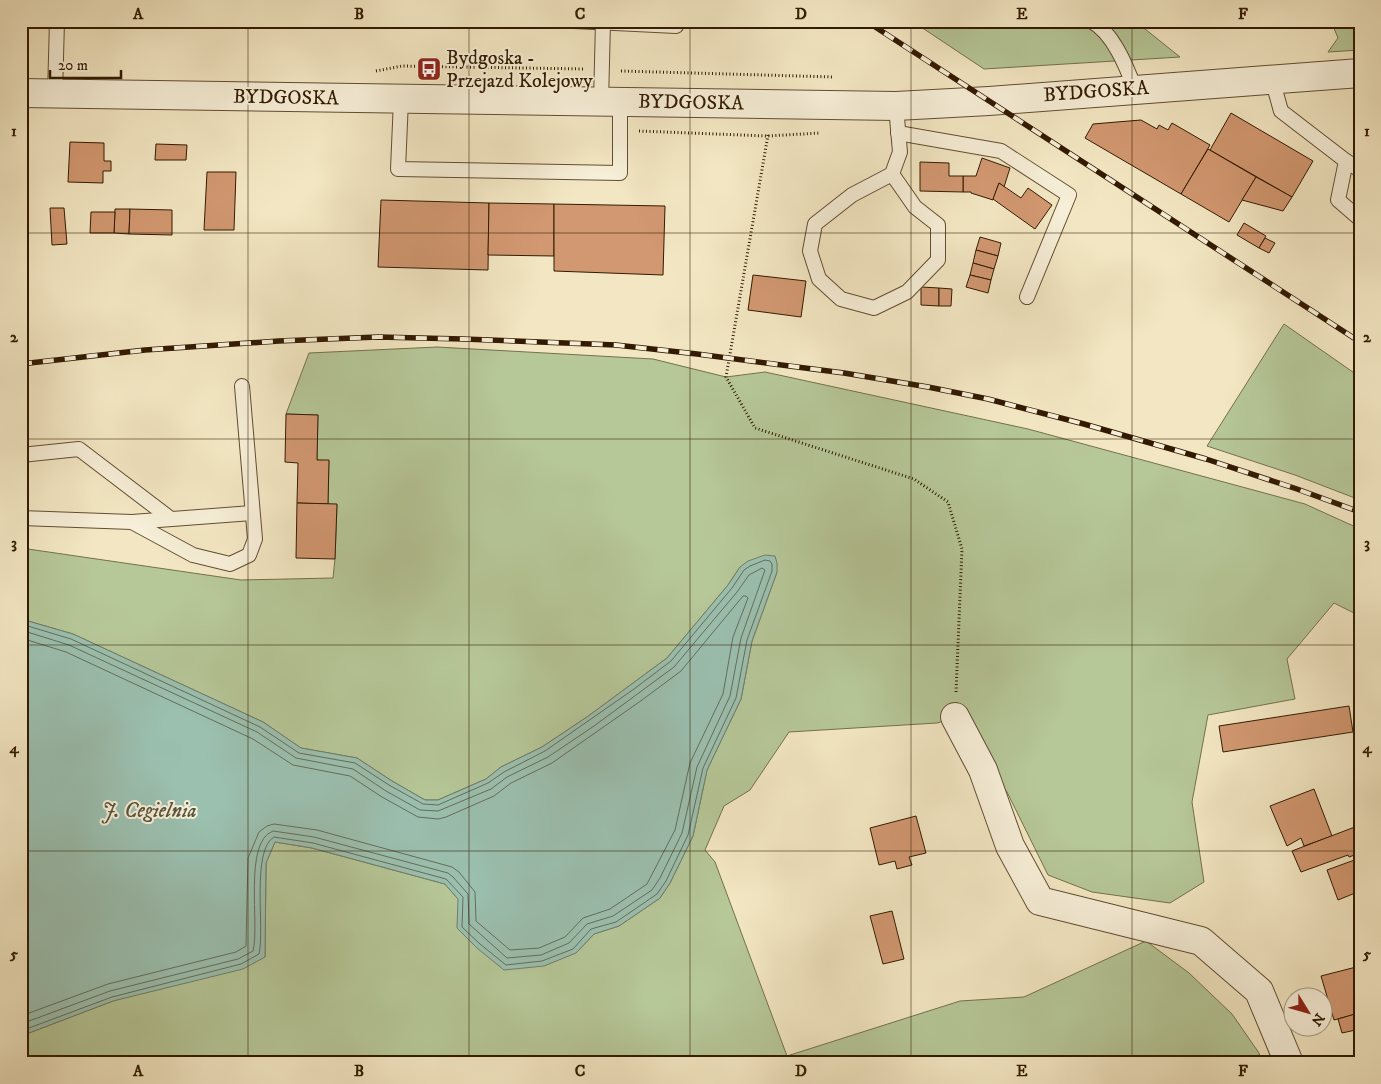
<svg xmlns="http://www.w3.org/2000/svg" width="1381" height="1084" font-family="'IM FELL DW Pica',serif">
	<rect width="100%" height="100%" fill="#f3e7c3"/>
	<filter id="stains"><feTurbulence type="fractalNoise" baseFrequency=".004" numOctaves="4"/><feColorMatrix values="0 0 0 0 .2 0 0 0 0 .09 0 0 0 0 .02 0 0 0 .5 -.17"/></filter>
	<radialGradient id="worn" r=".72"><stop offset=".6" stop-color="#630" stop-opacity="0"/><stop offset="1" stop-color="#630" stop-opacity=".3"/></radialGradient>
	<g fill="#b6c798" stroke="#74704c">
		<path d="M912,21H1135L1180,57L984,69Z"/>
		<path d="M1331,21H1360V50L1328,52L1338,38Z"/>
		<path d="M1284,324L1360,377V500L1295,475L1207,446Z"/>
		<path d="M437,347L653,359L726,377L765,372L1028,429L1305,504L1360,529V616L1334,603L1287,659L1295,699L1208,715L1192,802L1204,882L1170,903L1092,892L1048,875L1007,792L955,718L937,723L789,732L750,790L724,806L705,850L715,862L787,1056L960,1001L1024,997L1146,941L1189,973L1232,1014L1259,1053L1261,1063H21V1036L113,1001L265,957L266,863L275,842L312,848L445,884L458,899L576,953L594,934L619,926L660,898L670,883L693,836L707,770L741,699L752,641L777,572L740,567L728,585L667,658L587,717L542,747L501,767L486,779L438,800H425L392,781L357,758L301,748L263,722L73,634L21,619V548L241,580L333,578L335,559L337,505L328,504L329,461L317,460L318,415L286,414L309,353Z"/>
	</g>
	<path fill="#9bc0b0" stroke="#717e6a" d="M765,555L775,556L777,563V572L752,641L741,699L707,770L693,836L670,883L660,898L619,926L594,934L576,953L544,966L504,970L477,948L457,928L458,899L445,884L312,848L275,842L266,863L265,957L243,969L113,1001L21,1036V619L73,634L263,722L301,748L357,758L392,781L425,800H438L486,779L501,767L542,747L587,717L667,658L728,585L740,567L748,561Z"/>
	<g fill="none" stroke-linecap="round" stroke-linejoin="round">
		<g stroke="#666d58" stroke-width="1">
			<path d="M21,624L71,639L260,727L299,753L355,763L389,785L423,804L438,805L488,783L504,772L545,751L634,689L671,661L732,588L744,570L750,566L765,560L770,561L772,564V571L747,640L736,698L703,768L688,835L666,881L657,894L616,922L591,929L573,949L542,961L506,965L480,944L462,927L463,897L446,879L313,843L274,837C251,850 265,930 259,954L241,964L112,997L21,1031"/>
			<path d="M21,630L69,645L257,732L296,758L353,769L386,791L420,810L438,811L491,789L507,777L548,757L594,726L674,667L737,592L749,575L762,568L765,570L741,638L730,696L697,767L682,833L660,878L652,890L613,916L587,924L569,943L541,955L507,958L469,924L468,894L453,877L448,873L314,837L273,831C243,842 260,925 253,951L238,959L110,991L21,1024"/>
			<path d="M21,638L66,652L253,739L293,765L350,776L382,797L418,817L438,819L446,817L494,796L511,783L552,763L642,700L681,671L743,596H746L748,598L733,637L723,694L690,763L675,830L647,884L610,909L583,918L565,937L539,948L510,950L476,921L475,892L459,872L452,867L317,830L274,824L267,826L259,832L248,858L246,946L236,952L108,984L21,1016"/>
		</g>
	</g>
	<g fill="#d29871" stroke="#321a01">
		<path d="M1231,113L1313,161L1292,197L1210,150Z"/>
		<path d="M1141,120L1157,129L1159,125L1168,130L1172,123L1210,145L1181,194L1085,138L1093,124Z"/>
		<path d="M70,142L104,143V161H111V171H103V183L68,182Z"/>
		<path d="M156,144L187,145L186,160H155Z"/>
		<path d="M1208,149L1256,177L1229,222L1181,194Z"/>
		<path d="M982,158L1010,168L1004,187L999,183L993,200L971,193V192H963V176H976Z"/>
		<path d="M920,162L949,163V176H963V192L920,191Z"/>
		<path d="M207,172H236L234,230H204Z"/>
		<path d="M1256,177L1292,197L1283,211L1242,200Z"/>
		<path d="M999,183L1021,198L1028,188L1052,205L1035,229L993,199Z"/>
		<path d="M1358,186L1360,187V198L1353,192Z"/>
		<path d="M381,200L489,203L488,270L378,267Z"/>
		<path d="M489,203L554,204V256L488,255Z"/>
		<path d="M554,204L665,206L663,275L554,271Z"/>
		<path d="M50,208H64L67,244L52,245Z"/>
		<path d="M115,209H130L129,234L114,233Z"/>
		<path d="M130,209L172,210V235L129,234Z"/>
		<path d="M91,212H115L114,233H90Z"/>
		<path d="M1244,223L1266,236L1259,248L1237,235Z"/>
		<path d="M980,237L1001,243L998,256L976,250Z"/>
		<path d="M1265,238L1275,243L1269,253L1259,248Z"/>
		<path d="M976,250L998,256L994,269L973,263Z"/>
		<path d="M973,263L994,269L991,280L970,275Z"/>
		<path d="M753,275L806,281L801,317L748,310Z"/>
		<path d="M970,275L991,280L988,293L966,287Z"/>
		<path d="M921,287L939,288V306L921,305Z"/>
		<path d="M939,288L952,289L951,306H939Z"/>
		<path d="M286,414L318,415L317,460H329L328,504L297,503L298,463L285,462Z"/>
		<path d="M297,503L337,504L335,559L296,558Z"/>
		<path d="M1349,706L1353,732L1223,752L1219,726Z"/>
		<path d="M1314,789L1332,836L1304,846L1301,838L1287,846L1270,806Z"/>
		<path d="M916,816L926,853L909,857L912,865L897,869L895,861L879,865L870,828Z"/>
		<path d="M1360,825V853L1349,857L1348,855L1301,872L1292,851Z"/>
		<path d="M1360,858V891L1338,900L1327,870Z"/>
		<path d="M892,911L904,959L883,964L870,916Z"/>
		<path d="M1360,966V1013L1334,1020L1321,976Z"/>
		<path d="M1355,1014L1357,1021H1360V1029L1342,1033L1338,1019Z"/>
	</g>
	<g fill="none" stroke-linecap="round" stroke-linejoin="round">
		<defs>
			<g id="service">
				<path d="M574,21L676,26"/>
				<path d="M1091,21C1113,32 1127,68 1135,89"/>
				<path d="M1272,79L1281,111L1346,161L1338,200L1360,219"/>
				<path d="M55,94L57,21"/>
				<path d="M401,100L398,169L620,173V102"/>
				<path d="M601,102L603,22"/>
				<path d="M898,133L1001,151L1069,195L1027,297"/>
				<path d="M1346,161L1360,170"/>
				<path d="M892,174L915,207L938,225V260L907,292L874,308L841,299L819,279L810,251L815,224L852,195L892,174L900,152L896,106"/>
				<path d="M21,455L79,449L171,519"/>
				<path d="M21,518L132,522L193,555L230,564L249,555L255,539L242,386"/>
				<path d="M132,522L252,513"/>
			</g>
			<path id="minor" d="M955,717L983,770L1010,846L1040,901L1201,941L1259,991L1289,1063"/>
			<path id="tertiary" d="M21,93L896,106L989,101L1360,73"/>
		</defs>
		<use href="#service" stroke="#624d32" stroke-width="16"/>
		<use href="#minor" stroke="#624d32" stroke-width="30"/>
		<use href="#tertiary" stroke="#624d32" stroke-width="30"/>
		<g stroke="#321a01" stroke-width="3" stroke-dasharray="1 2.5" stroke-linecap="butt">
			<path d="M376,71L402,66L585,69"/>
			<path d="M621,71L834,77"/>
			<path d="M639,131L767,136L820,133"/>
			<path d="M768,135L726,377L755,428L914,479L948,502L962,549L956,692"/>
		</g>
		<use href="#service" stroke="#f7efd8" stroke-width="14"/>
		<use href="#minor" stroke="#f7efd8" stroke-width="28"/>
		<use href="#tertiary" stroke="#f7efd8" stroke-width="28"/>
		<defs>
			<g id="rail">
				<path d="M866,21L1360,342"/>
				<path d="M21,364L145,350L279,341L378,337L463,339L616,345L697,354L844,373L928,387L988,399L1084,424L1206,459L1297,489L1360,512"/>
			</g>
		</defs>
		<use href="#rail" stroke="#321a01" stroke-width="5.5"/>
		<use href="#rail" stroke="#f7efd8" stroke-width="4" stroke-dasharray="11" stroke-linecap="butt"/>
	</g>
	<path fill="none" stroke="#321a01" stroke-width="1" stroke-opacity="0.55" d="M248,21V1063M469,21V1063M690,21V1063M911,21V1063M1132,21V1063M21,233H1360M21,439H1360M21,645H1360M21,851H1360"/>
	<defs>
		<symbol id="bus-square" viewBox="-11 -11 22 22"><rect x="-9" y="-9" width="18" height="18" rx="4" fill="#8f2418" stroke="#f7efd8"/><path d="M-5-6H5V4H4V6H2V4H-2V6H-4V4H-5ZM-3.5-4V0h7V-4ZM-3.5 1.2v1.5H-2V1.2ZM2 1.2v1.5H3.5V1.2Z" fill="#fff"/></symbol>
	</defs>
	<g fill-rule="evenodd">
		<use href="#bus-square" x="415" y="55" width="28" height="28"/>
	</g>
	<g text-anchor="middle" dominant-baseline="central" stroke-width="4" stroke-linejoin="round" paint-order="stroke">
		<g font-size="20" fill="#321a01" stroke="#f7efd8" text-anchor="start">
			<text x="446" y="58">Bydgoska -<tspan x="446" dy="23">Przejazd Kolejowy</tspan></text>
		</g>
		<g font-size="20" fill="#321a01" stroke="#f7efd8">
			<text transform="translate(1096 92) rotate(-4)">BYDGOSKA</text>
			<text transform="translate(286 98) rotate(1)">BYDGOSKA</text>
			<text transform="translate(691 103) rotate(1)">BYDGOSKA</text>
		</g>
		<g font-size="21" font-style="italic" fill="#57543e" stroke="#f7efd8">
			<text x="149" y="811">J. Cegielnia</text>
		</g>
	</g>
	<rect width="1381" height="1084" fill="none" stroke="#f3e7c3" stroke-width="55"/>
	<g transform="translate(1308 1012) rotate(127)"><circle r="24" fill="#f7efd8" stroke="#a89a82"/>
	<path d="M0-4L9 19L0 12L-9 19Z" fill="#8f2418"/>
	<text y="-8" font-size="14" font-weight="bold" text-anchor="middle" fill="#321a01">N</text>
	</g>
	<path d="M50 70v8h71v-8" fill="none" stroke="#321a01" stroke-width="2.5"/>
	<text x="58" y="70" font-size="15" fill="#321a01" stroke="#f7efd8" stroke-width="4" paint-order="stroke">20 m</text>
	<rect x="28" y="28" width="1326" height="1028" fill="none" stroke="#321a01" stroke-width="2"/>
	<g font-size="16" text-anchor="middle" font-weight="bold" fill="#321a01">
		<text x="138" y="19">A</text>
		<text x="359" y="19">B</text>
		<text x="580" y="19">C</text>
		<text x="801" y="19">D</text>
		<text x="1022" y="19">E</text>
		<text x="1243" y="19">F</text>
		<text x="14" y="136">1</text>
		<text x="1367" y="136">1</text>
		<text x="14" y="342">2</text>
		<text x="1367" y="342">2</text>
		<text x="14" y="548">3</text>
		<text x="1367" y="548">3</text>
		<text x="14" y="753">4</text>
		<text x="1367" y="753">4</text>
		<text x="14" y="959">5</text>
		<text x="1367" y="959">5</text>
		<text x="138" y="1076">A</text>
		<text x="359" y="1076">B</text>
		<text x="580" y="1076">C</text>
		<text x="801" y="1076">D</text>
		<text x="1022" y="1076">E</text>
		<text x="1243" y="1076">F</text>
	</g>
	<rect width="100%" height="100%" filter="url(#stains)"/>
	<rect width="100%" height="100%" fill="url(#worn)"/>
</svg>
